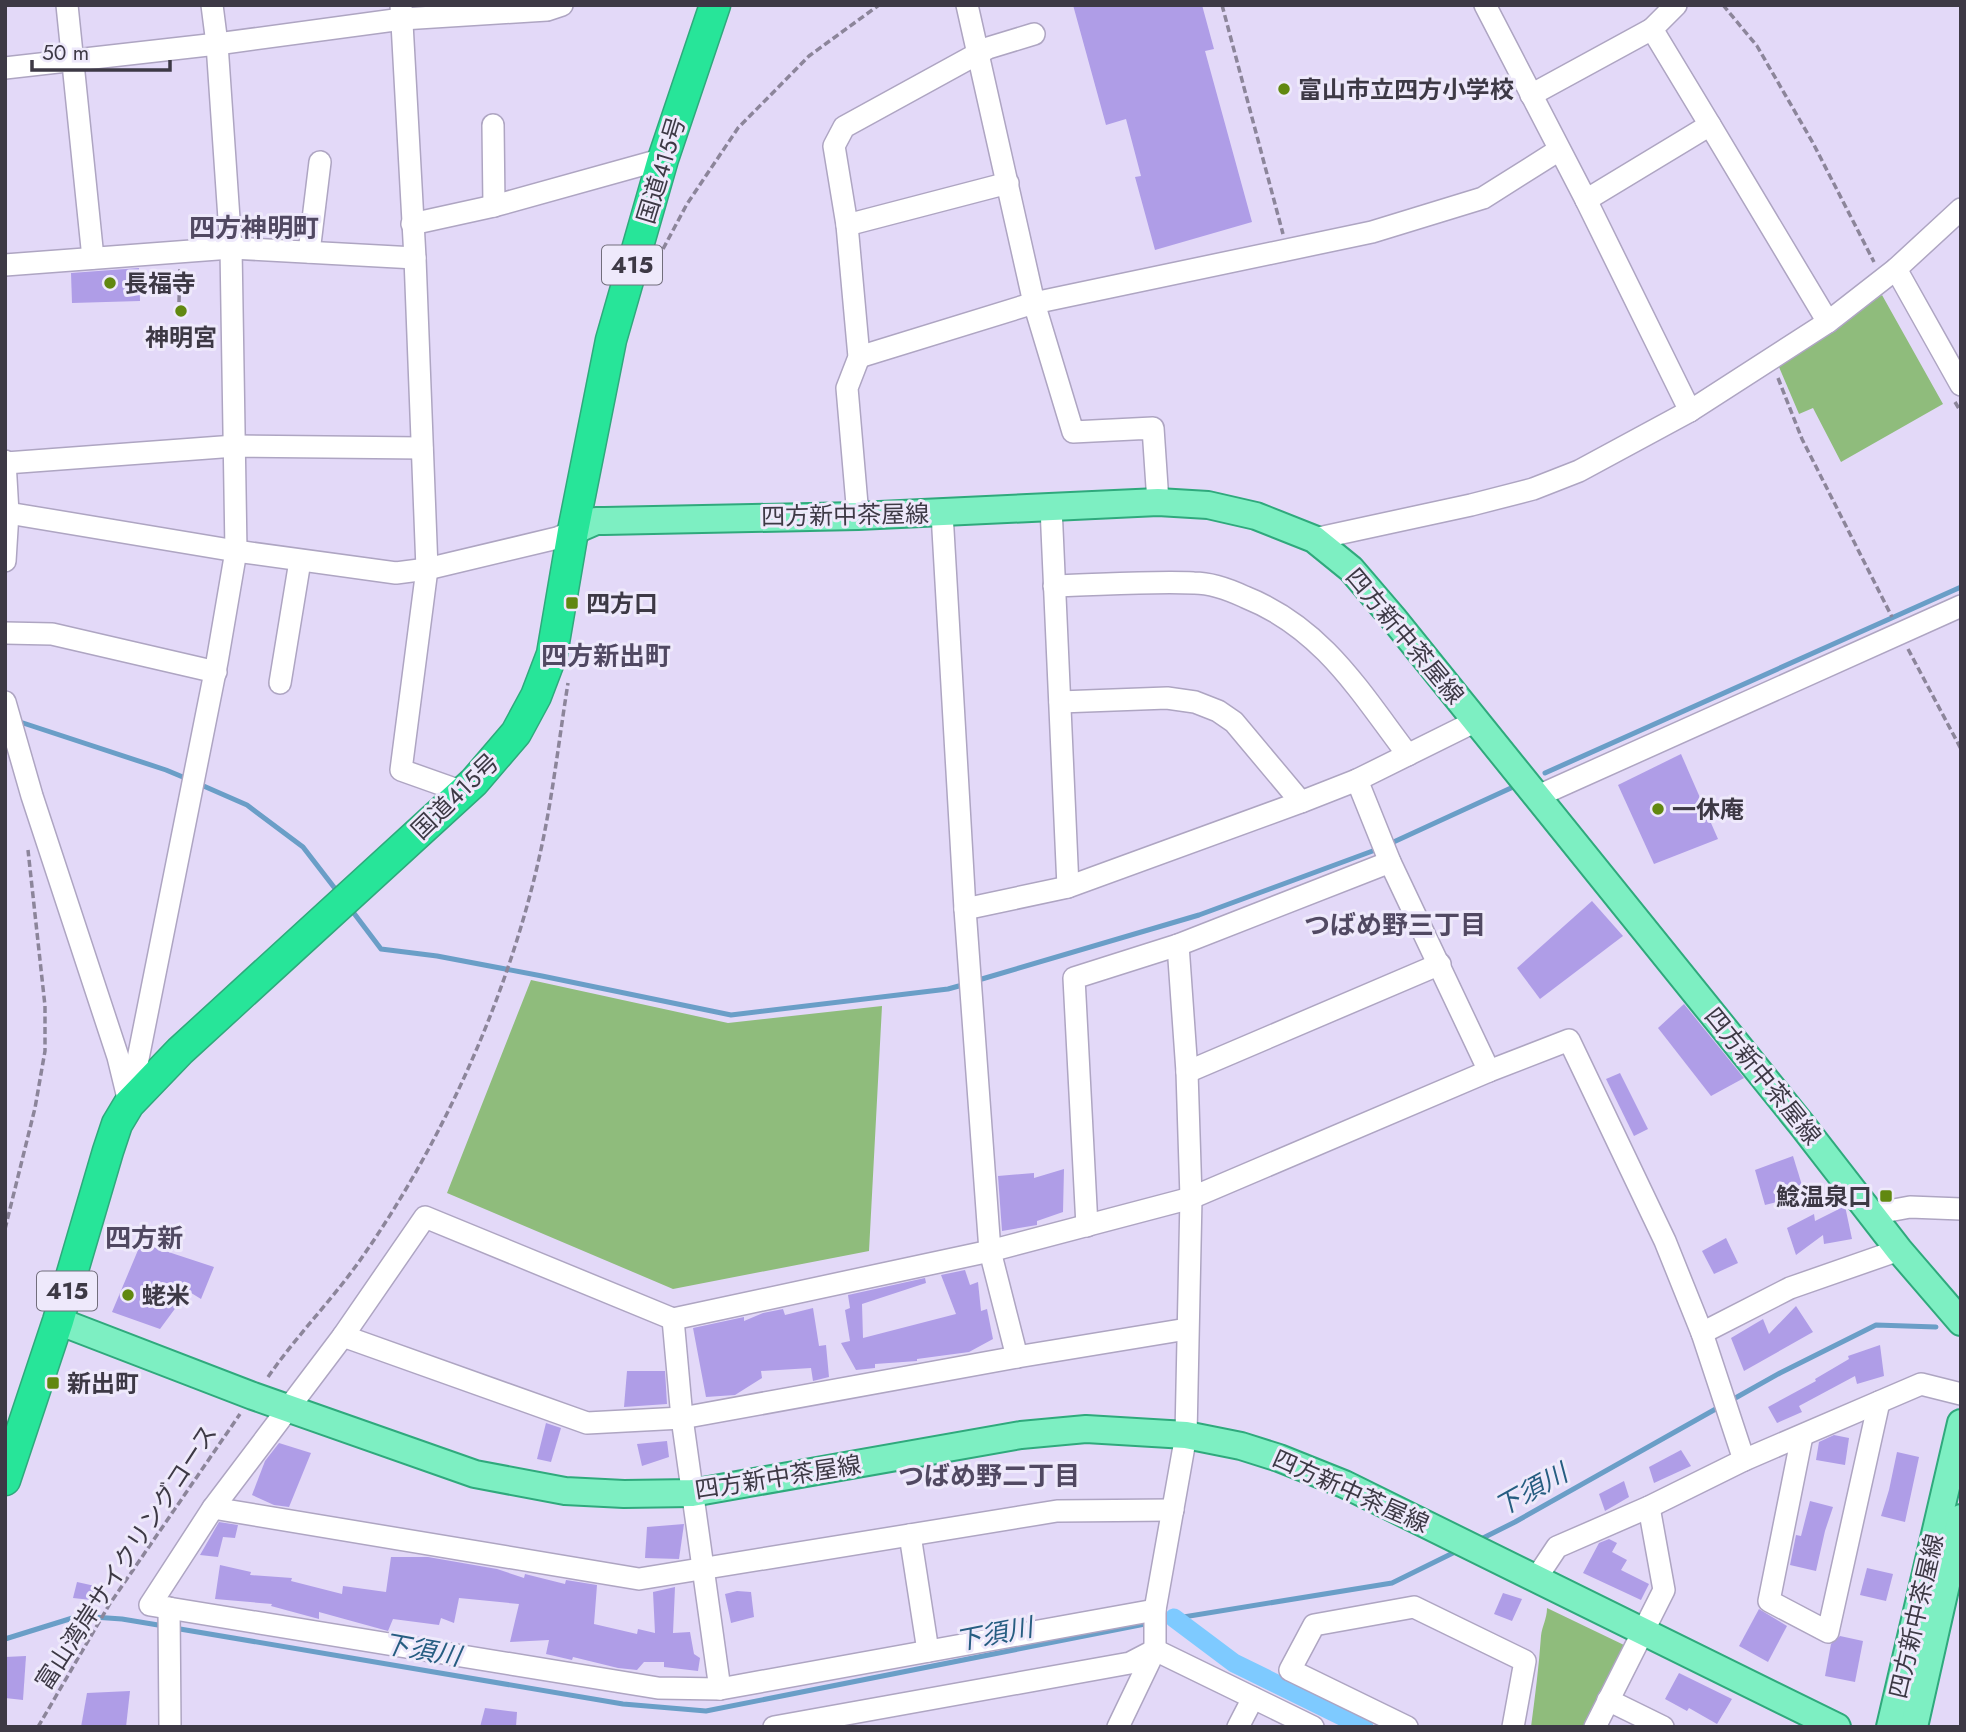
<svg xmlns="http://www.w3.org/2000/svg" width="1966" height="1732" font-family="Jost,'Noto Sans JP',sans-serif">
	<rect width="100%" height="100%" fill="#e3d9f8"/>
	<g fill="#8fbc7c">
		<path d="M1882,295L1943,404L1841,462L1813,408L1799,414L1779,367Z"/>
		<path d="M531,980L728,1023L882,1006L869,1251L673,1289L447,1193Z"/>
		<path d="M1547,1608L1624,1645L1586,1727H1531C1535,1696 1539,1666 1541,1636C1542,1626 1547,1619 1547,1608Z"/>
	</g>
	<g fill="none" stroke-linecap="round" stroke-linejoin="round">
		<g stroke="#6a9ec7" stroke-width="5">
			<path d="M17,721L166,770L190,780"/>
			<path d="M1545,773L1961,587"/>
			<path d="M199,784L247,805L303,847L340,895"/>
			<path d="M1387,845L1511,788"/>
			<path d="M350,908L381,949L437,956L542,976L731,1015L948,989L966,984"/>
			<path d="M975,981L1199,915L1378,849"/>
			<path d="M1730,1401L1780,1373L1876,1325L1936,1327"/>
			<path d="M1479,1540L1515,1522L1721,1406"/>
			<path d="M1159,1621L1392,1583L1457,1551"/>
			<path d="M174,1628L623,1704L706,1711L1150,1623"/>
			<path d="M5,1639L79,1616L122,1619L164,1626"/>
		</g>
		<path stroke="#7ecaff" stroke-width="19" d="M1174,1618L1234,1663L1364,1727"/>
	</g>
	<g fill="#af9de7">
		<path d="M1073,5H1202L1214,49L1205,51L1252,222L1155,250L1135,177L1141,176L1126,119L1106,125Z"/>
		<path d="M139,268L140,301L72,303L71,273Z"/>
		<path d="M1681,754L1718,839L1654,864L1618,785Z"/>
		<path d="M1592,901L1623,936L1540,999L1517,968Z"/>
		<path d="M1684,1004L1744,1078L1711,1096L1658,1028Z"/>
		<path d="M1620,1073L1648,1129L1634,1136L1606,1079Z"/>
		<path d="M1793,1156L1805,1195L1765,1205L1755,1170Z"/>
		<path d="M1064,1169L1063,1212L1037,1221V1225L1002,1231L998,1176L1034,1173V1178Z"/>
		<path d="M1845,1206L1852,1239L1824,1244L1823,1235L1796,1255L1787,1228L1814,1214L1815,1221Z"/>
		<path d="M1726,1238L1738,1263L1714,1274L1702,1251Z"/>
		<path d="M141,1243L214,1267L201,1299L188,1291L160,1329L112,1312Z"/>
		<path d="M965,1270L970,1285L978,1282L981,1311L987,1309L993,1339L969,1352L917,1359V1361L875,1364V1368L856,1370L841,1343L850,1341L845,1310L855,1306L850,1308L848,1295L925,1278L926,1283L862,1304L863,1338L956,1314L941,1275Z"/>
		<path d="M1796,1306L1813,1332L1744,1371L1731,1338L1763,1319L1769,1334Z"/>
		<path d="M813,1308L819,1346L826,1345L829,1377L813,1381L811,1368L761,1371L762,1378L735,1395L706,1397L693,1328L744,1317V1321L763,1313L783,1309L785,1315Z"/>
		<path d="M1880,1345L1884,1376L1857,1384L1855,1376L1799,1406L1802,1412L1777,1423L1768,1407L1816,1381L1815,1379L1849,1359L1848,1356Z"/>
		<path d="M627,1371H665L667,1404L624,1407Z"/>
		<path d="M546,1423L561,1428L551,1462L537,1459Z"/>
		<path d="M1834,1435L1849,1438L1845,1465L1816,1460L1819,1442Z"/>
		<path d="M667,1441L669,1457L642,1466L637,1444Z"/>
		<path d="M279,1443L311,1453L289,1507L274,1505L252,1495L265,1461Z"/>
		<path d="M1681,1450L1691,1466L1654,1483L1649,1467Z"/>
		<path d="M1897,1452L1919,1457L1905,1522L1881,1516L1889,1490Z"/>
		<path d="M1624,1481L1629,1497L1605,1511L1599,1494Z"/>
		<path d="M1810,1501L1833,1507L1825,1531L1816,1571L1790,1565L1796,1535L1801,1536Z"/>
		<path d="M219,1522L238,1525L235,1538L223,1537L218,1557L200,1555Z"/>
		<path d="M684,1524L679,1559L645,1558L647,1527Z"/>
		<path d="M1609,1539L1617,1543L1612,1552L1627,1560L1621,1570L1649,1584L1641,1600L1583,1573L1599,1543Z"/>
		<path d="M391,1557H428L497,1569L524,1578L525,1574L565,1584L566,1580L597,1585L594,1624L637,1634L638,1629L655,1633L653,1592L675,1587L673,1633L690,1632L694,1654L700,1658L698,1671L664,1667V1662H644L637,1670L618,1668L573,1657L572,1660L546,1654L549,1640L510,1642L519,1604L459,1598L454,1623L441,1618L439,1625L393,1619L388,1631L319,1612V1619L271,1606L272,1604L215,1599L220,1565L251,1572L250,1575L292,1578L291,1581L342,1594L343,1586L386,1592Z"/>
		<path d="M1867,1568L1893,1574L1886,1601L1860,1595Z"/>
		<path d="M77,1582L95,1586L91,1600L73,1598Z"/>
		<path d="M737,1591L751,1592L754,1617L731,1623L725,1594Z"/>
		<path d="M1503,1593L1522,1599L1512,1621L1494,1614Z"/>
		<path d="M1759,1609L1787,1626L1768,1662L1739,1646Z"/>
		<path d="M1840,1636L1863,1641L1855,1682L1825,1676L1831,1644Z"/>
		<path d="M26,1656L23,1700L5,1698V1657Z"/>
		<path d="M1679,1673L1732,1699L1717,1724L1689,1708L1687,1711L1665,1699Z"/>
		<path d="M130,1691L126,1727H81L87,1693Z"/>
		<path d="M485,1708L517,1712L516,1727H480Z"/>
	</g>
	<g fill="none" stroke-linecap="round" stroke-linejoin="round">
		<defs>
			<g id="minor">
				<path d="M67,5L93,258"/>
				<path d="M401,5L415,258L427,569L401,770L463,792"/>
				<path d="M967,5L1034,303L1073,432L1153,428L1158,502"/>
				<path d="M1485,5L1586,200L1710,125L1652,29L1676,5"/>
				<path d="M5,68L217,44L402,19L547,10L562,5"/>
				<path d="M1531,95L1652,29"/>
				<path d="M493,125L494,206"/>
				<path d="M1710,125L1828,322"/>
				<path d="M1586,200L1690,411"/>
				<path d="M412,224L494,206L663,159"/>
				<path d="M847,225L1008,183"/>
				<path d="M309,252L320,162"/>
				<path d="M5,265L231,248L415,258"/>
				<path d="M1896,269L1961,385"/>
				<path d="M859,357L1034,303L1372,232L1483,198L1559,150"/>
				<path d="M5,461L8,513L5,561"/>
				<path d="M6,463L235,446L422,448"/>
				<path d="M1051,507L1068,887"/>
				<path d="M8,513L236,551L396,573L427,569L557,538L573,531"/>
				<path d="M942,513L965,909L990,1251L1017,1357"/>
				<path d="M858,516L847,388L859,357L847,225L834,146L844,127L988,48L1034,34"/>
				<path d="M1314,539L1471,505L1533,489L1579,471L1690,411L1828,322L1896,269L1961,209"/>
				<path d="M1054,586C1100,585 1148,581 1194,583C1211,583 1230,590 1245,597C1323,628 1360,692 1408,755"/>
				<path d="M5,633L52,634L216,672"/>
				<path d="M280,683L300,561"/>
				<path d="M5,702L32,796L118,1057L128,1098"/>
				<path d="M1060,702L1167,698L1195,702L1218,711L1234,722L1301,802"/>
				<path d="M1357,780L1390,862L1489,1071"/>
				<path d="M1538,796L1961,606"/>
				<path d="M965,909L1068,887L1301,802L1357,780L1476,721"/>
				<path d="M1187,1072L1440,964"/>
				<path d="M129,1104L217,662L236,551L231,248L217,44L212,5"/>
				<path d="M1872,1214L1910,1207L1961,1209"/>
				<path d="M1087,1226L1074,978L1178,945L1390,862"/>
				<path d="M673,1319L682,1418L720,1689"/>
				<path d="M1702,1333L1790,1288L1899,1250"/>
				<path d="M343,1336L587,1423L682,1418L1017,1357L1187,1329"/>
				<path d="M1802,1436L1769,1601L1828,1632L1879,1402"/>
				<path d="M213,1508L639,1579L1057,1511L1173,1510"/>
				<path d="M910,1535L928,1651"/>
				<path d="M1537,1577L1557,1547L1649,1507L1744,1460L1879,1402L1921,1384L1961,1394"/>
				<path d="M169,1608L170,1727"/>
				<path d="M1155,1610L720,1689L658,1688L150,1605L213,1508L343,1336L425,1217L673,1319L990,1251L1191,1198L1489,1071L1569,1040L1665,1241L1702,1333L1744,1460"/>
				<path d="M1155,1650L1313,1727"/>
				<path d="M1608,1700L1663,1727"/>
				<path d="M774,1727L1130,1663L1155,1650"/>
				<path d="M1118,1727L1155,1650V1610L1186,1435L1191,1198L1187,1072L1178,945"/>
				<path d="M1238,1727L1253,1698"/>
				<path d="M1407,1727L1290,1670L1314,1625L1414,1607L1525,1661L1513,1727"/>
				<path d="M1595,1727L1664,1590L1649,1507"/>
			</g>
			<g id="major">
				<path d="M573,531L596,521H604L858,516L1158,502L1208,505L1256,516L1314,539L1351,569L1393,618L1802,1125L1899,1250L1961,1322"/>
				<path d="M58,1321L253,1396L475,1474L565,1491L624,1494L692,1493L1021,1435L1086,1429L1186,1435L1241,1446L1279,1458L1344,1484L1837,1727"/>
				<path d="M1890,1727L1961,1423"/>
				<path d="M1914,1727L1961,1518"/>
			</g>
			<path id="highway" d="M5,1480L58,1321L108,1151L117,1124L129,1104L180,1051L474,782L516,733L536,696L552,654L573,531L611,340L663,159L715,5"/>
		</defs>
		<use href="#minor" stroke="#aea5c2" stroke-width="24"/>
		<use href="#major" stroke="#2fa97c" stroke-width="30"/>
		<use href="#highway" stroke="#2fa97c" stroke-width="33"/>
		<g stroke="#8c859a" stroke-width="3.5" stroke-dasharray="7 3.5" stroke-linecap="butt">
			<path d="M1222,5L1283,234"/>
			<path d="M1723,5L1757,46L1813,143L1874,262"/>
			<path d="M663,249L687,204L738,128L809,56L879,5"/>
			<path d="M179,302L180,269"/>
			<path d="M1778,378L1802,439L1892,617"/>
			<path d="M1955,402L1961,412"/>
			<path d="M1908,649L1961,749"/>
			<path d="M5,1229L35,1108L45,1051V1006L28,850"/>
			<path d="M268,1377C297,1335 334,1298 363,1256C448,1134 515,980 544,835C554,785 560,733 568,683"/>
			<path d="M38,1727L109,1605L240,1414"/>
		</g>
		<use href="#minor" stroke="#fff" stroke-width="21"/>
		<use href="#major" stroke="#7defc2" stroke-width="26"/>
		<use href="#highway" stroke="#27e599" stroke-width="30"/>
	</g>
	<g fill="#618810" stroke="#eee9fb" stroke-width="2.5">
		<circle cx="1284" cy="89" r="7"/>
		<circle cx="110" cy="283" r="7"/>
		<circle cx="181" cy="311" r="7"/>
		<rect x="565" y="596" width="14" height="14" rx="3.5"/>
		<circle cx="1658" cy="809" r="7"/>
		<rect x="1879" y="1189" width="14" height="14" rx="3.5"/>
		<circle cx="128" cy="1295" r="7"/>
		<rect x="46" y="1376" width="14" height="14" rx="3.5"/>
	</g>
	<g text-anchor="middle" dominant-baseline="central" stroke-width="6" stroke-linejoin="round" paint-order="stroke">
		<g fill="#eee9fb" stroke="#726e7c" stroke-width="2">
			<rect x="602" y="245.5" width="60" height="39" rx="5"/>
			<rect x="37" y="1271.5" width="60" height="39" rx="5"/>
		</g>
		<g font-size="23" font-weight="bold" fill="#3d3945">
			<text x="632" y="265">415</text>
			<text x="67" y="1291">415</text>
		</g>
		<g font-size="24" font-weight="bold" fill="#3d3945" stroke="#eee9fb" text-anchor="start">
			<text x="1298" y="89">富山市立四方小学校</text>
			<text x="124" y="283">長福寺</text>
			<text x="181" y="337" text-anchor="middle">神明宮</text>
			<text x="586" y="603">四方口</text>
			<text x="1672" y="809">一休庵</text>
			<text x="1872" y="1196" text-anchor="end">鯰温泉口</text>
			<text x="142" y="1295">蛯米</text>
			<text x="67" y="1383">新出町</text>
		</g>
		<g font-size="24" fill="#3d3945" stroke="#eee9fb">
			<text transform="translate(661 170) rotate(-73)">国道415号</text>
			<text transform="translate(845 515) rotate(-1)">四方新中茶屋線</text>
			<text transform="translate(1405 636) rotate(50)">四方新中茶屋線</text>
			<text transform="translate(455 796) rotate(-44)">国道415号</text>
			<text transform="translate(1763 1076) rotate(51)">四方新中茶屋線</text>
			<text transform="translate(778 1477) rotate(-9)">四方新中茶屋線</text>
			<text transform="translate(1351 1491) rotate(24)">四方新中茶屋線</text>
			<text transform="translate(126 1557) rotate(-57)">富山湾岸サイクリングコース</text>
			<text transform="translate(1916 1616) rotate(-77)">四方新中茶屋線</text>
		</g>
		<g font-size="26" font-weight="bold" fill="#514962" stroke="#eee9fb">
			<text x="254" y="228">四方神明町</text>
			<text x="606" y="656">四方新出町</text>
			<text x="1395" y="925">つばめ野三丁目</text>
			<text x="144" y="1238">四方新</text>
			<text x="989" y="1476">つばめ野二丁目</text>
		</g>
		<g font-size="26" font-style="italic" fill="#265d81" stroke="#eee9fb">
			<text transform="translate(1531 1490) rotate(-29)">下須川</text>
			<text transform="translate(994 1634) rotate(-11)">下須川</text>
			<text transform="translate(422 1650) rotate(10)">下須川</text>
		</g>
	</g>
	<rect width="1966" height="1732" fill="none" stroke="#3d3945" stroke-width="14"/>
	<path d="M32 60v10h138v-10" fill="none" stroke="#3d3945" stroke-width="3.5"/>
	<text x="42" y="60" font-size="21" fill="#3d3945" stroke="#eee9fb" stroke-width="5" paint-order="stroke">50 m</text>
</svg>
